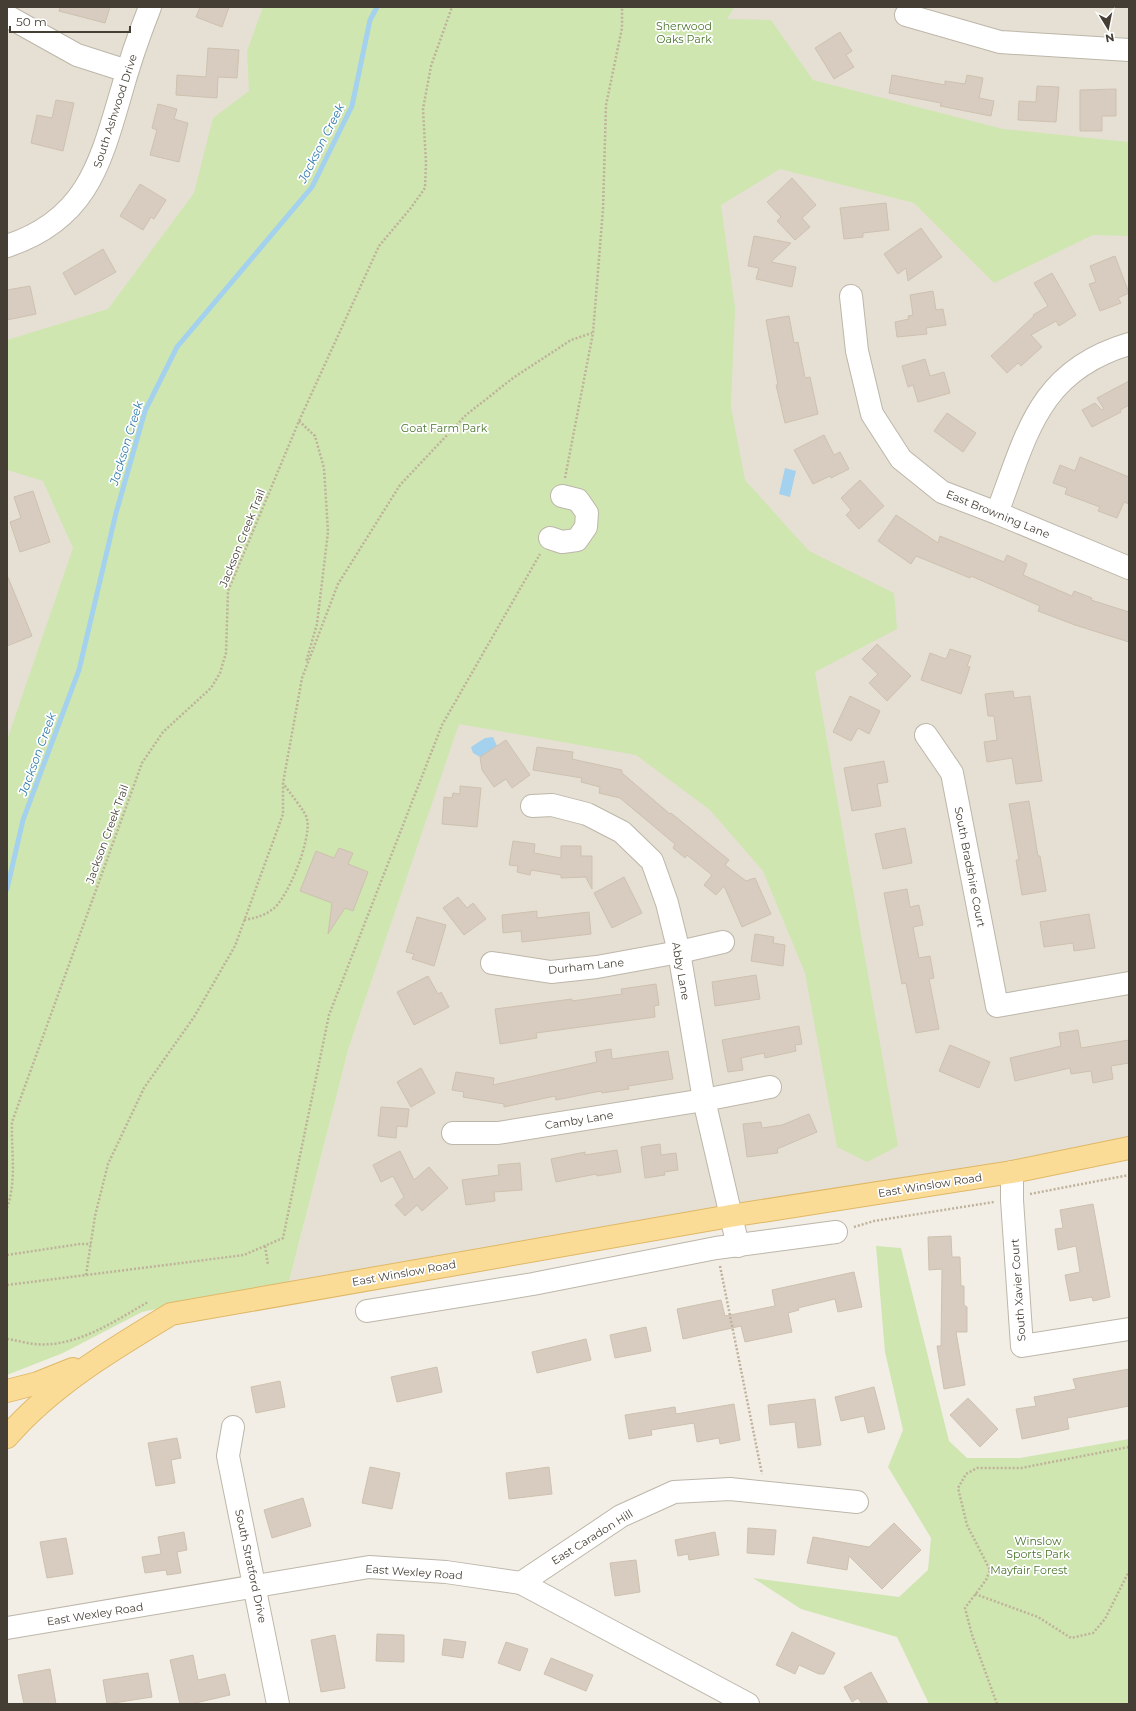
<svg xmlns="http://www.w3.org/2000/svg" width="1136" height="1711" font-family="Montserrat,sans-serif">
	<rect width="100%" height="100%" fill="#f2eee6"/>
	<g fill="#e6e0d4">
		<path d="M7,7H362L7,841Z"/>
		<path d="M735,7H1129V1144L289,1282L349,1047L671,94Z"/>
	</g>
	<g fill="#cfe6b0">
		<path d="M263,7H735L727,19L771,20L813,80L1003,129L1129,142V236L1093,235L994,283L914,203L780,169L721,205L735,308L731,407L745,480L809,551L894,593L897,629L815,672L898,1146L867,1162L837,1147L805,973L763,871L710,810L636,755L459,724L349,1047L289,1282L142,1312L63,1353L7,1375V740L73,548L43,481L7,470V340L108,309L194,193L213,118L249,91L247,51Z"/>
		<path d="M876,1246L901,1248L949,1441L967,1458H1020L1129,1439V1704H929L897,1637L801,1609L753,1578L899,1597L928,1570L931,1538L888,1467L903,1430L885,1352Z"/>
	</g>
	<g fill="#a3d1ee">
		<path d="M785,468L796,471L790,497L779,494Z"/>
		<path d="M493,737L497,746L480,757L473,753L471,747L485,738Z"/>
	</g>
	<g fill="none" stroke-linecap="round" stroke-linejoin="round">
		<path stroke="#a3d1ee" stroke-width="5" d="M7,889L23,820L79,670L116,513L145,411L177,347L312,187L352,106L370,20L377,7"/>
	</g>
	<g fill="#d7ccbf" stroke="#cec1af">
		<path d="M60,7H110L105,23L59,11Z"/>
		<path d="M200,7H229L222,27L196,17Z"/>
		<path d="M840,32L852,51L846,55L854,67L834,79L815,48Z"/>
		<path d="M208,48L239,50L237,78L218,77L217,98L176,95L177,75L206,77Z"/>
		<path d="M892,75L945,85V81L965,84L967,75L983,78L979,98L994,101L991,116L940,106L941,103L889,93Z"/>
		<path d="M1037,86L1059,87L1056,122L1018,120L1019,101L1036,102Z"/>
		<path d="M1116,89V116H1102V131H1080V90Z"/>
		<path d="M56,100L74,103L63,151L31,143L37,115L52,118Z"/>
		<path d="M158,104L177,109L174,119L188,123L179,162L150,155L157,130L152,128Z"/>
		<path d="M792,178L816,205L802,218L810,227L795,240L777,221L781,217L767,202Z"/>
		<path d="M140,184L166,200L154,219L151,217L143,230L120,216Z"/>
		<path d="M886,203L889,230L863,233V237L844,239L840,208Z"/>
		<path d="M921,228L942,257L908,281L906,268L898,274L884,254Z"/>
		<path d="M754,236L791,243L771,262L796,267L792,287L756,279L759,268L748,266Z"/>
		<path d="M103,249L116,272L75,295L63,273Z"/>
		<path d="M1115,256L1129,293L1118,298L1121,303L1100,311L1089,284L1096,282L1090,266Z"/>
		<path d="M1052,273L1076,315L1059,326L1056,321L1031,335L1042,347L1021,366L1018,363L1007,373L991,356L1034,316L1033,315L1048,306L1034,283Z"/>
		<path d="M30,286L36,314L7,320V290Z"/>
		<path d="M933,291L936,310L943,309L946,325L926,328L927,334L897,337L895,322L909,319L908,316L913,315L910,295Z"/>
		<path d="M789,316L794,343L798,342L805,378L810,377L818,414L785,423L776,385H778L766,320Z"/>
		<path d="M925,359L930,376L944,372L950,393L918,402L913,385L908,387L902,366Z"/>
		<path d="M1129,381V405L1120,410L1121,412L1092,427L1082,410L1095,403L1102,410L1104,409L1097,398Z"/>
		<path d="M947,413L976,433L963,452L934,431Z"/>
		<path d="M824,435L834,455L840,452L849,469L831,478L830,476L813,484L794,450Z"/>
		<path d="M1080,457L1129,477V504L1124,502L1117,518L1098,511L1100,507L1065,494L1067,488L1053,483L1060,465L1075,471Z"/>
		<path d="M860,480L884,506L859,529L846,515L851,510L841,498Z"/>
		<path d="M33,491L50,542L20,552L10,522L21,518L14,497Z"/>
		<path d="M896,515L938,543L940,536L1004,562L1007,555L1027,564L1023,575L1072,596L1074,591L1092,598L1091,600L1129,612V642L1075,625L1038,611L1040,606L971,576L970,578L916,556L911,564L878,541Z"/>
		<path d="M7,575L32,636L7,646Z"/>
		<path d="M877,644L911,676L887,701L869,683L878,674L862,659Z"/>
		<path d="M950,649L971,656L967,666L970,667L961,694L921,680L930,653L946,659Z"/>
		<path d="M1013,691L1014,698L1030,696L1042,781L1016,784L1012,758L987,762L984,742L997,740L994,716H988L985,694Z"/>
		<path d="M850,696L880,711L869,734L858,728L851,741L833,732Z"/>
		<path d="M506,740L530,775L512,788L506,779L494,787L482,770L480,757Z"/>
		<path d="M537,747L573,752L572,759L622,770V773L670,814L671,813L729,860L725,865L746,881L755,878L771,914L742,927L724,886L716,895L704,885L712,875L687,855L685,858L673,848L675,844L620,798L599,793L600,787L581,782L582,778L533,770Z"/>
		<path d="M884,761L888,782L877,784L881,806L852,811L844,768Z"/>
		<path d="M460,786L481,788L477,827L442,824L444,797L452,798L453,793L460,794Z"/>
		<path d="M1029,801L1038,856H1040L1046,891L1022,895L1016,860H1019L1009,804Z"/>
		<path d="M905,828L912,863L883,869L875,834Z"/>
		<path d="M513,841L535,844L534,853L561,858V846H581V856H592V889L585,876L586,877L561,878V875L531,870L530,875L517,872L518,866L509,865Z"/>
		<path d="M339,848L353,853L348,864L368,872L353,911L345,908L328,934L332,903L300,891L316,851L334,858Z"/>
		<path d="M624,877L642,913L612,928L594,893Z"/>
		<path d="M907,889L910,907L919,905L923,925L913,927L919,958L930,956L934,978L929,979L939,1029L916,1033L906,983L902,984L884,893Z"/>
		<path d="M458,897L467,908L473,903L486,919L464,935L443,908Z"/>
		<path d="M537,911V918L589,912L591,934L522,942L521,931L503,933L502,915Z"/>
		<path d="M1089,914L1095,948L1074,951L1073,943L1044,947L1040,922Z"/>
		<path d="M417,917L446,925L434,966L412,959L414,954L406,952Z"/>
		<path d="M755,934L774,937L773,943L785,945L783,966L751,961Z"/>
		<path d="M756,975L760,999L715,1006L712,982Z"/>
		<path d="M428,976L438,994L441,992L449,1007L414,1025L397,992Z"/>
		<path d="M656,984L659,1005L654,1006L655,1017L536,1033L537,1038L500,1044L495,1009L572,999V1001L622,994L621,989Z"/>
		<path d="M799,1026L802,1044L795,1045L796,1051L765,1058L764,1053L741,1058L743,1070L728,1072L722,1040Z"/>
		<path d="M1078,1030L1081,1048L1129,1040V1063L1111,1066L1113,1079L1093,1083L1091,1071L1071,1074L1070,1068L1015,1081L1010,1058L1061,1046L1059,1033Z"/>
		<path d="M950,1045L990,1062L979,1088L939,1071Z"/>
		<path d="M611,1049L612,1059L668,1051L673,1079L628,1086L629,1089L602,1093L601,1091L556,1100L555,1096L504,1107V1104L463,1097L464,1092L452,1090L456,1072L494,1078L493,1085L597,1062L595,1052Z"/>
		<path d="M421,1068L435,1093L411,1107L397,1082Z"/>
		<path d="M381,1107L409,1109L407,1127L397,1126L396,1138L378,1136Z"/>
		<path d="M809,1114L817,1132L777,1149L778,1153L747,1157L743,1124L761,1122L762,1128L782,1125Z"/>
		<path d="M660,1144L661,1155L676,1153L678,1170L664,1172L665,1175L645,1178L641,1147Z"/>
		<path d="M617,1150L621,1172L597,1176L596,1174L556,1182L551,1159L585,1152V1155Z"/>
		<path d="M400,1151L414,1180L429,1167L448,1188L422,1211L417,1205L405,1216L395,1205L404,1197L393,1176L381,1182L373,1165Z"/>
		<path d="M520,1163L522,1190L494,1192L495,1201L466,1205L462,1180L499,1175L498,1165Z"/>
		<path d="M1093,1204L1110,1297L1093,1301L1092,1297L1070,1301L1065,1275L1080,1272L1076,1246L1058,1250L1055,1229L1063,1228L1060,1210Z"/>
		<path d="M951,1236L952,1257H960L961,1286H964V1305L967,1307V1332H956L965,1385L944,1389L937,1346H941L942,1269L929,1270L928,1237Z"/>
		<path d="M854,1272L862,1307L838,1312L835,1299L798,1308L799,1310L788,1313L792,1332L745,1342L741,1326L683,1339L677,1309L721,1300L725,1316L775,1306L772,1290Z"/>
		<path d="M646,1327L651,1351L615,1358L610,1335Z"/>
		<path d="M586,1339L591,1360L537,1373L532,1352Z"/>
		<path d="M437,1367L442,1392L397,1402L391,1377Z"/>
		<path d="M1129,1369V1406L1067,1418L1069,1429L1022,1439L1016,1409L1036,1406L1034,1397L1076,1389L1073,1379Z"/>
		<path d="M280,1381L285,1407L256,1413L251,1387Z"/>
		<path d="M874,1387L885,1429L868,1433L864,1416L841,1421L835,1397Z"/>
		<path d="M968,1398L998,1429L980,1447L950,1415Z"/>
		<path d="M815,1399L821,1445L798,1448L795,1422L770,1425L768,1405Z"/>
		<path d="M734,1404L740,1440L720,1444L719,1438L697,1442L694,1423L651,1430L652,1435L629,1439L625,1415L675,1407L676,1414Z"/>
		<path d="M177,1438L181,1458L171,1460L175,1483L156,1486L148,1443Z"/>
		<path d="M370,1467L400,1473L392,1509L362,1503Z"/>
		<path d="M549,1467L552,1494L509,1499L506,1473Z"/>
		<path d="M303,1498L311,1526L272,1538L264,1510Z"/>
		<path d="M894,1523L921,1550L882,1589L849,1556L847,1570L807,1563L813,1537L869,1547Z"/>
		<path d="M748,1528L776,1530L774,1555L747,1553Z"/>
		<path d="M184,1532L187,1550L177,1552L181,1573L167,1575L166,1570L145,1573L142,1557L161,1554L158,1537Z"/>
		<path d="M715,1532L719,1555L689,1560L688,1554L678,1556L675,1540Z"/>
		<path d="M66,1538L73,1574L47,1578L40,1542Z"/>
		<path d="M636,1560L640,1592L615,1596L610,1563Z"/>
		<path d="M792,1632L835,1653L824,1674H819L799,1665L795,1674L776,1665Z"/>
		<path d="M377,1634L404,1635V1662L376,1661Z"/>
		<path d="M335,1635L345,1688L321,1692L311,1640Z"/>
		<path d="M444,1639L466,1642L463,1658L442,1655Z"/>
		<path d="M506,1642L528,1649L520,1671L498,1663Z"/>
		<path d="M193,1655L198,1680L225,1674L230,1695L191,1704H180L170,1660Z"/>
		<path d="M551,1658L593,1675L586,1691L544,1674Z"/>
		<path d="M50,1669L56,1704H24L18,1675Z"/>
		<path d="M871,1672L888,1704H862L858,1698L852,1702L844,1687Z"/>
		<path d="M148,1673L152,1697L107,1704L103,1680Z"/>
	</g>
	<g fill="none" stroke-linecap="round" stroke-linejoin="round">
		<defs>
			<g id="minor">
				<path d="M906,15L1000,42L1129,50"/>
				<path d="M7,16L77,55L127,71"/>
				<path d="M7,246C86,220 100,165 121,93C129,64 139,35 150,7"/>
				<path d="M851,296L857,351L872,414L901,459L942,492L997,513L1129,568"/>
				<path d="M997,513C1027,434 1038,371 1129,344"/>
				<path d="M550,538L562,542L577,540L586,527L587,513L578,500L562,496"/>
				<path d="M926,735L952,773L997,1006L1129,983"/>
				<path d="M532,806L552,805L587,814L622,832L652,861L667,903L679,952L704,1100L738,1246"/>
				<path d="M492,963L551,972L597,967L679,952L723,942"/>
				<path d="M453,1133H498L704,1100L770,1087"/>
				<path d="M1012,1172V1200L1022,1346L1129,1329"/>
				<path d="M367,1311L533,1284L716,1248L836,1232"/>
				<path d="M233,1427L228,1456L278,1704"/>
				<path d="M521,1583L621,1516L674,1492L730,1489L857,1502"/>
				<path d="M7,1628L369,1567L446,1572L521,1583L748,1704"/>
			</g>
			<g id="major">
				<path d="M7,1391L38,1383L73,1369"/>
				<path d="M7,1437C52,1385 113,1349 171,1314L730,1216L1012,1172L1129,1148"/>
			</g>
		</defs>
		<use href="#minor" stroke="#bdb6a9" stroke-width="24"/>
		<use href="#major" stroke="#dfb867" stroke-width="24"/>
		<g stroke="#bfb19a" stroke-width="2.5" stroke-dasharray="2 2" stroke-linecap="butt">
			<path d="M299,421L315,436L324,468L328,532L317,624L306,662"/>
			<path d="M565,478L593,333L603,209L606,105L622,28V7"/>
			<path d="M244,920C255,918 264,916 273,909C288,898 312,838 307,819C306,812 288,791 283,783"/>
			<path d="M1030,1194L1129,1175"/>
			<path d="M7,1208C17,1180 11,1151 12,1122L142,763L163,732L211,688L220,673L226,653L228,591L299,421L379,246L410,209L425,188L426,163L423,109L431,66L452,7"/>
			<path d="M854,1227L874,1221L994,1202"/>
			<path d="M265,1246L268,1265"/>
			<path d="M7,1255L80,1244H91"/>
			<path d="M720,1266L762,1474"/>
			<path d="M86,1275L95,1216L108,1164L144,1088L194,1017L235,946L283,814V783L302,678L338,584L400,485L466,415L513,378L571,340L592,333"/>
			<path d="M7,1285L244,1255L283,1238L329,1015L442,725L540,554"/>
			<path d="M7,1339C16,1340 25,1343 34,1344C76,1348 113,1322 148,1302"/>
			<path d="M975,1594L1038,1617L1071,1638L1093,1633L1105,1619L1129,1571"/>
			<path d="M997,1704L972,1635L965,1608L986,1580L990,1570L967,1525L958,1488L966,1474L977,1468H1021L1129,1447"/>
		</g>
		<use href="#minor" stroke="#fff" stroke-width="22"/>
		<use href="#major" stroke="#fbdc96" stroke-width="22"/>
	</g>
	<g text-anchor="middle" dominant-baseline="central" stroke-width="3.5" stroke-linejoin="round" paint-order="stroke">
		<g font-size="11" fill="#49742b" stroke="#fff">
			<text x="684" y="26">Sherwood<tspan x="684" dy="13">Oaks Park</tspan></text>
			<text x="444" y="428">Goat Farm Park</text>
			<text x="1038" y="1541">Winslow<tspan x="1038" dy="13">Sports Park</tspan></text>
			<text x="1029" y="1570">Mayfair Forest</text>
		</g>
		<g font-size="11" fill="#453e35" stroke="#fff">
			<text transform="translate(115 111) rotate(-72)">South Ashwood Drive</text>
			<text transform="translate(998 514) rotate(22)">East Browning Lane</text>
			<text transform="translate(242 538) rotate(-68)">Jackson Creek Trail</text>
			<text transform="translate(107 834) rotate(-70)">Jackson Creek Trail</text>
			<text transform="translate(970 867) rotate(79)">South Bradshire Court</text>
			<text transform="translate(586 966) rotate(-6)">Durham Lane</text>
			<text transform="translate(681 971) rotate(80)">Abby Lane</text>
			<text transform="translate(579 1120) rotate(-9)">Camby Lane</text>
			<text transform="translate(930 1185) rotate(-9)">East Winslow Road</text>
			<text transform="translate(404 1273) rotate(-10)">East Winslow Road</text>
			<text transform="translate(1018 1290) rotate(-94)">South Xavier Court</text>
			<text transform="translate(592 1537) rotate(-32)">East Caradon Hill</text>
			<text transform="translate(251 1566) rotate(78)">South Stratford Drive</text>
			<text transform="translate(414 1572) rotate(4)">East Wexley Road</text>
			<text transform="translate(95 1614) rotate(-9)">East Wexley Road</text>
		</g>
		<g font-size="12" font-style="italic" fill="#327cad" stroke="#fff">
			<text transform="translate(321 143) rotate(-63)">Jackson Creek</text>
			<text transform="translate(126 443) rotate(-73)">Jackson Creek</text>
			<text transform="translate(37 754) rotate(-70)">Jackson Creek</text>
		</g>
	</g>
	<rect width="1136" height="1711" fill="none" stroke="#453e35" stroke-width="16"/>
	<g transform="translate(1108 28) rotate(170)" stroke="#ffffff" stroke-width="3" paint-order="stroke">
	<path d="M0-3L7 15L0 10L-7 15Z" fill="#453e35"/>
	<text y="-6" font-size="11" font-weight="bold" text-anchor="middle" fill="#453e35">N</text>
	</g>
	<path d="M10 26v6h120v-6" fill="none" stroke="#453e35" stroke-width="2"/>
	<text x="16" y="26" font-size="12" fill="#453e35" stroke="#ffffff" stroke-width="3" paint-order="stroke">50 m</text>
</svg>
